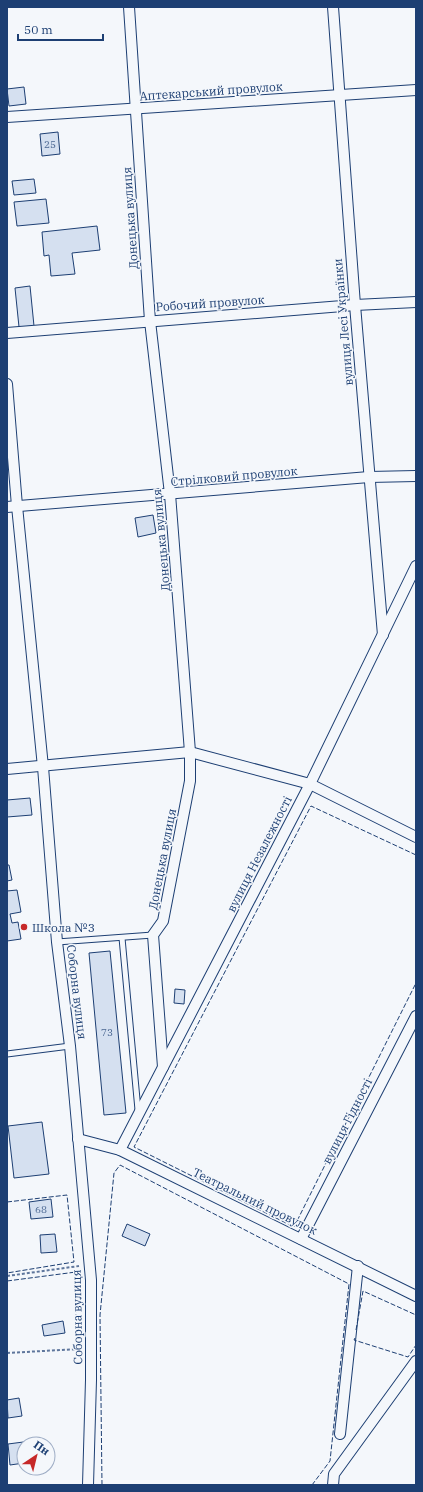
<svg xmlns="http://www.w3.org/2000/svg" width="423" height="1492" font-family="'IBM Plex Serif',serif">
	<rect width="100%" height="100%" fill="#f4f7fb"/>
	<g fill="#d5e0f0" stroke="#1d3f73">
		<path d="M24,87L26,104L9,106L7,89Z"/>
		<path d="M58,132L60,154L42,156L40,134Z"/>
		<path d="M34,179L36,193L14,195L12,181Z"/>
		<path d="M46,199L49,223L17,226L14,202Z"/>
		<path d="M97,226L100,250L72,253L75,274L51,276L49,255L44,256L42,232Z"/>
		<path d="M30,286L34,326L19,327L15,288Z"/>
		<path d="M153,515L156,533L138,537L135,518Z"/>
		<path d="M30,798L32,815L7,817V800Z"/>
		<path d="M7,865H9L12,880L7,881Z"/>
		<path d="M17,890L21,912L10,914L12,923L18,922L21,939L7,941V891Z"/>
		<path d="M110,951L126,1113L104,1115L89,953Z"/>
		<path d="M175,989L185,990L184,1004L174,1003Z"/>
		<path d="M42,1122L49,1174L14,1178L8,1126Z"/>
		<path d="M51,1199L53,1217L31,1219L29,1202Z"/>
		<path d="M127,1224L150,1234L145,1246L122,1236Z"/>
		<path d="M55,1234L57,1252L41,1253L40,1235Z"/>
		<path d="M63,1321L65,1333L44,1336L42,1325Z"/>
		<path d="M19,1398L22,1416L8,1418L7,1400Z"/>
		<path d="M31,1441L32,1444H24V1463L10,1465L8,1444Z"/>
	</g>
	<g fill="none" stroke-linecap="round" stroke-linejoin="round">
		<defs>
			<g id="service">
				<path d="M122,938L138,1110"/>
				<path d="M57,942L153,935"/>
				<path d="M7,1054L70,1046"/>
			</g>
			<g id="minor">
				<path d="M129,7L150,321L170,494L190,752V781L163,921L153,935L163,1067"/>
				<path d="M333,7L355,305L383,635"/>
				<path d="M7,117L416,90"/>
				<path d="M7,333L355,305L416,302"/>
				<path d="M7,384L17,506L43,767L57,942L70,1046L91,1280V1380L88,1485"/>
				<path d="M7,507L369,477L416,476"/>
				<path d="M7,769L190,752L310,784L416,837"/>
				<path d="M78,1139L120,1150L416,1296"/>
				<path d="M120,1150L310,784L416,566"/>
				<path d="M301,1239L416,1016"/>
				<path d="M340,1434L358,1266"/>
				<path d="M333,1485L334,1474L416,1361"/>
			</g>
		</defs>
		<use href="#service" stroke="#1d3f73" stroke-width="7"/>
		<use href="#minor" stroke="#1d3f73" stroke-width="12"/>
		<g stroke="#5e769c" stroke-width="2" stroke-dasharray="3 2" stroke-linecap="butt">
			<path d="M7,1276L79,1266"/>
			<path d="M7,1353L79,1349"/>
		</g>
		<use href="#service" stroke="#f4f7fb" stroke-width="5"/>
		<use href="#minor" stroke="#f4f7fb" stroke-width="10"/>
		<g stroke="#1d3f73" stroke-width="1" stroke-dasharray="5 2" stroke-linecap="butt">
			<path d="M416,855L311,806L134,1147L294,1227L416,983"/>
			<path d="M7,1202L67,1195L74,1262L7,1273"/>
			<path d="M7,1281L76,1272V1338"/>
			<path d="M356,1330L363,1291L416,1315"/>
			<path d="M355,1338L354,1340L408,1357L416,1345"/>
			<path d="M102,1485L100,1315L114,1173L120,1165L349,1284L330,1461L312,1485"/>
		</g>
	</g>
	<circle fill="#c62828" stroke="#f4f7fb" stroke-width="1.5" cx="24" cy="927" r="4"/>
	<g text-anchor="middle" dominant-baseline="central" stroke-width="3" stroke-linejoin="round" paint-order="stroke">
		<g font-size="10" fill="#4b6792">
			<text x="50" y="144">25</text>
			<text x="107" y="1032">73</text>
			<text x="41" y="1209">68</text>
		</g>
		<g font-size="12" fill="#1d3f73" stroke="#f4f7fb">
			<text transform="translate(211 91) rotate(-4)">Аптекарський провулок</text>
			<text transform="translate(130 218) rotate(-94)">Донецька вулиця</text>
			<text transform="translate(210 303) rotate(-4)">Робочий провулок</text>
			<text transform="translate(343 322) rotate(-95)">вулиця Лесі Українки</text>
			<text transform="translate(234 476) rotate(-5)">Стрілковий провулок</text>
			<text transform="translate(161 540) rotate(-95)">Донецька вулиця</text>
			<text transform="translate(259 854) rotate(-63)">вулиця Незалежності</text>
			<text transform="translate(162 859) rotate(-79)">Донецька вулиця</text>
			<text transform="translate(77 992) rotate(83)">Соборна вулиця</text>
			<text transform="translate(347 1121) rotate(-63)">вулиця Гідності</text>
			<text transform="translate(255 1201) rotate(26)">Театральний провулок</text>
			<text transform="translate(77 1317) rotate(-91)">Соборна вулиця</text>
		</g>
		<g font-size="12" fill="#1d3f73" stroke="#f4f7fb" text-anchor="start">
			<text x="32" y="927">Школа №3</text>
		</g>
	</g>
	<rect width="423" height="1492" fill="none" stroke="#1d3f73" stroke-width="16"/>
	<g transform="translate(36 1456) rotate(35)"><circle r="19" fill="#f4f7fb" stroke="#9eadc5"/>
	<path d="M0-3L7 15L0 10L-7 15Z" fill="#c62828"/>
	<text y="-6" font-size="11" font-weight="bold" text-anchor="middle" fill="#1d3f73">Пн</text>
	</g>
	<path d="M18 34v6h85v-6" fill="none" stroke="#1d3f73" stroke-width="2"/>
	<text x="24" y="34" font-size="12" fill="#1d3f73" stroke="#f4f7fb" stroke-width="3" paint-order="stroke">50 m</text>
</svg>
